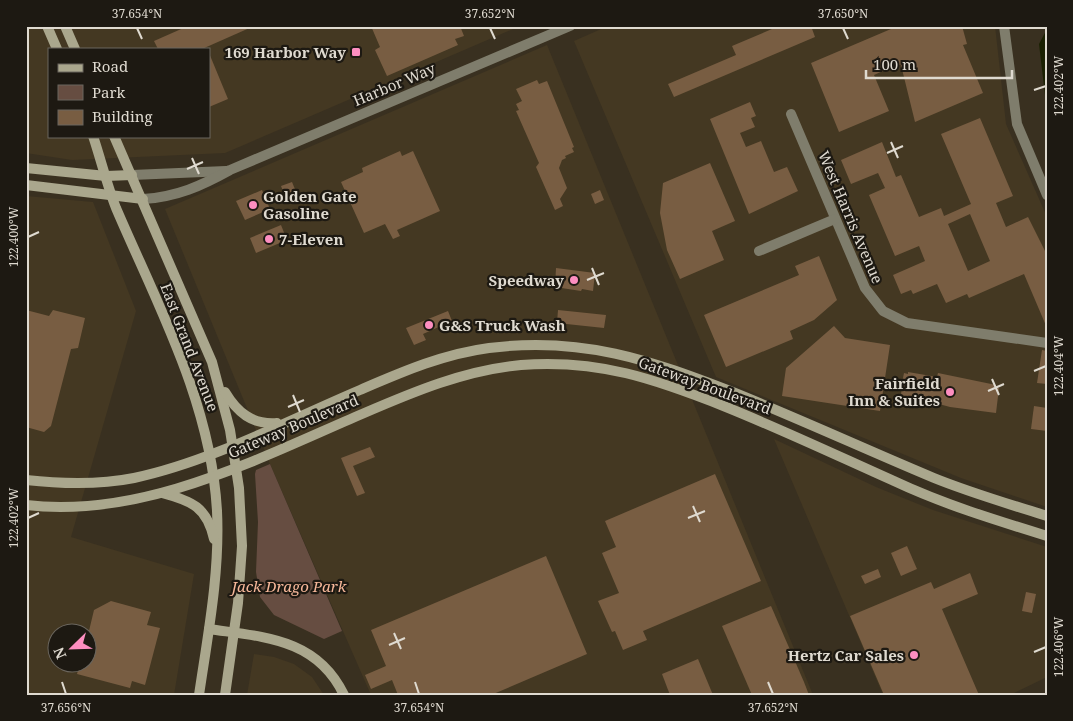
<svg xmlns="http://www.w3.org/2000/svg" width="1073" height="721" font-family="'Noto Serif',serif">
	<rect width="100%" height="100%" fill="#393020"/>
	<g fill="#443822" fill-rule="evenodd">
		<path d="M26,26H520L225,153L72,160L26,153ZM49,49H209V136H49Z"/>
		<path d="M608,26H995L1006,124L1047,217V507L961,478L716,377L574,41Z"/>
		<path d="M547,45L813,695H371L270,464L165,209Z"/>
		<path d="M26,196L93,202L136,311L71,537L194,574L174,695H26ZM58,634H88V664H58Z"/>
		<path d="M774,439L876,487L933,510L1047,547V677L1010,695H883Z"/>
		<path d="M254,654L274,657L294,664L312,677L324,695H247Z"/>
	</g>
	<path fill="#664d41" d="M270,464L342,631L324,639L274,615L260,597L256,572L258,522L255,474L256,470Z"/>
	<path fill="#1a2001" d="M1047,29V112L1039,44Z"/>
	<g fill="#785d42" fill-rule="evenodd">
		<path d="M188,26H254L202,49H158L154,41Z"/>
		<path d="M371,26H460L464,36L455,39L458,45L387,76L375,50L380,47Z"/>
		<path d="M779,26H811L815,37L674,97L668,84L736,55L732,46Z"/>
		<path d="M898,26H962L967,44L963,45L983,93L915,122L901,65L894,66L874,75L889,111L839,132L811,63Z"/>
		<path d="M209,53L228,99L209,107Z"/>
		<path d="M537,80L539,84L547,81L574,147L572,148L574,152L565,156L566,158L562,160L559,168L567,188L560,199L563,206L555,210L536,167L539,163L516,111L519,110L516,104L522,101L516,89Z"/>
		<path d="M750,102L756,116L751,118L755,127L740,133L746,147L761,141L774,172L787,167L798,191L749,214L710,119Z"/>
		<path d="M980,118L1013,196L996,203L1006,227L1028,217L1047,255V328L1024,274L969,298L967,294L946,303L937,284L913,294L911,290L901,294L893,275L925,261L919,246L895,256L869,195L885,188L878,173L851,184L841,160L882,142L896,177L901,175L919,217L941,208L944,216L971,204L941,134ZM970,214L990,261L968,271L948,224Z"/>
		<path d="M400,151L402,156L413,151L440,211L397,230L400,236L393,239L385,224L364,233L341,182L363,172L362,168Z"/>
		<path d="M710,163L735,221L712,231L724,260L680,279L667,250L660,213L663,183Z"/>
		<path d="M292,182L299,199L288,204L281,186Z"/>
		<path d="M262,190L270,209L245,220L236,201Z"/>
		<path d="M600,190L604,200L595,204L591,194Z"/>
		<path d="M281,225L287,240L256,253L250,238Z"/>
		<path d="M819,256L837,300L814,320L790,331L793,339L726,367L704,315L799,275L795,266Z"/>
		<path d="M556,268L595,273L593,291L582,289L581,291L555,287Z"/>
		<path d="M26,310L49,316L53,310L85,318L78,348L71,349L51,426L44,432L26,427Z"/>
		<path d="M558,310L606,315L604,328L557,323Z"/>
		<path d="M448,311L452,321L423,334L426,340L414,345L406,328Z"/>
		<path d="M834,326L845,338L890,345L880,411L782,396L786,368Z"/>
		<path d="M1042,350L1047,351V384L1037,383Z"/>
		<path d="M908,372L937,377L938,373L996,385V388H999L996,413L950,407L917,398L916,400L904,398L905,396H901L902,383L904,373L908,374Z"/>
		<path d="M1034,406L1047,408V431L1031,429Z"/>
		<path d="M370,447L375,457L353,466L365,493L357,496L341,458Z"/>
		<path d="M715,474L761,581L643,631L647,640L623,650L615,631L612,632L598,601L619,593L602,553L616,547L605,521Z"/>
		<path d="M907,546L917,569L901,576L891,553Z"/>
		<path d="M546,556L587,654L491,695H398L392,680L371,689L365,675L386,666L371,630Z"/>
		<path d="M878,569L881,577L865,584L861,576Z"/>
		<path d="M970,573L978,594L942,609L979,695H884L850,616L931,582L934,589Z"/>
		<path d="M1026,592L1036,594L1032,613L1022,611Z"/>
		<path d="M111,601L151,612L147,625L160,628L145,685L132,681L130,688L77,674L80,664H88V635L94,610Z"/>
		<path d="M771,606L804,682L809,695H752L722,626Z"/>
		<path d="M698,659L713,695H670L662,674Z"/>
	</g>
	<g fill="none" stroke-linecap="round" stroke-linejoin="round">
		<g stroke="#7f7d6c" stroke-width="10">
			<path d="M791,114L865,288L883,311L907,323L1047,343"/>
			<path d="M759,251L835,219"/>
		</g>
		<g stroke="#7f7d6c" stroke-width="10">
			<path d="M1004,26L1017,124L1047,195"/>
			<path d="M132,175L226,171"/>
			<path d="M143,199C177,197 201,186 230,170L570,26"/>
		</g>
		<g stroke="#aaa78d" stroke-width="10">
			<path d="M47,26L57,49"/>
			<path d="M65,26L75,49"/>
			<path d="M93,136C101,160 107,185 116,208C158,306 211,402 217,511C220,572 208,634 199,695"/>
			<path d="M114,136L212,362L230,430L239,488L242,546L238,603L225,695"/>
			<path d="M26,168L106,176L132,175"/>
			<path d="M26,185L143,199"/>
			<path d="M225,392C237,412 252,425 277,423"/>
			<path d="M26,480C62,484 99,485 134,478C210,462 289,420 360,390C402,372 443,354 489,348C582,336 650,360 735,393C802,420 867,450 934,478C971,493 1009,504 1047,516"/>
			<path d="M162,493C192,501 207,507 214,539"/>
			<path d="M26,505C143,519 257,459 362,414C413,392 465,370 521,365C599,359 655,379 726,407C783,430 838,456 894,481C943,504 995,520 1047,536"/>
			<path d="M209,629C263,637 317,638 344,695"/>
		</g>
	</g>
	<path fill="none" stroke="#dfdad0" stroke-width="2" d="M137,28L142,39M490,28L495,39M843,28L848,39M1034,90L1046,86M891,142L898,158M887,153L903,146M192,158L199,174M187,169L203,162M28,237L39,232M592,268L599,285M587,280L604,273M1034,371L1046,366M992,379L999,395M988,391L1004,384M293,395L300,412M288,407L304,400M693,506L700,522M28,518L39,513M688,518L705,511M394,633L401,649M389,645L405,638M1034,652L1046,647M62,682L66,694M415,682L419,694M768,682L773,694"/>
	<g fill="#fd8ec0" stroke="#1d1912" stroke-width="2">
		<rect x="351" y="47" width="10" height="10" rx="2.5"/>
		<circle cx="253" cy="205" r="5"/>
		<circle cx="269" cy="239" r="5"/>
		<circle cx="574" cy="280" r="5"/>
		<circle cx="429" cy="325" r="5"/>
		<circle cx="950" cy="392" r="5"/>
		<circle cx="914" cy="655" r="5"/>
	</g>
	<g text-anchor="middle" dominant-baseline="central" stroke-width="4.5" stroke-linejoin="round" paint-order="stroke">
		<g font-size="15" font-weight="bold" fill="#dfdad0" stroke="#1d1912" text-anchor="end">
			<text x="346" y="52">169 Harbor Way</text>
			<text x="263" y="196" text-anchor="start">Golden Gate<tspan x="263" dy="17">Gasoline</tspan></text>
			<text x="279" y="239" text-anchor="start">7-Eleven</text>
			<text x="564" y="280">Speedway</text>
			<text x="439" y="325" text-anchor="start">G&amp;S Truck Wash</text>
			<text x="940" y="383">Fairfield<tspan x="940" dy="17">Inn &amp; Suites</tspan></text>
			<text x="904" y="655">Hertz Car Sales</text>
		</g>
		<g font-size="15" fill="#dfdad0" stroke="#1d1912">
			<text transform="translate(394 84) rotate(-23)">Harbor Way</text>
			<text transform="translate(851 217) rotate(67)">West Harris Avenue</text>
			<text transform="translate(190 347) rotate(69)">East Grand Avenue</text>
			<text transform="translate(705 385) rotate(20)">Gateway Boulevard</text>
			<text transform="translate(293 426) rotate(-23)">Gateway Boulevard</text>
		</g>
		<g font-size="15" font-style="italic" fill="#f7b89a" stroke="#1d1912">
			<text x="289" y="586">Jack Drago Park</text>
		</g>
	</g>
	<rect width="1073" height="721" fill="none" stroke="#1d1912" stroke-width="55"/>
	<rect x="48" y="48" width="162" height="90" fill="#1d1912" stroke="#6b665e"/>
	<rect x="58" y="64" width="25" height="8" fill="#aaa78d" stroke="#6b665e"/>
	<text x="92" y="72" font-size="15" fill="#dfdad0">Road</text>
	<rect x="58" y="85" width="25" height="15" fill="#664d41" stroke="#6b665e"/>
	<text x="92" y="98" font-size="15" fill="#dfdad0">Park</text>
	<rect x="58" y="110" width="25" height="15" fill="#785d42" stroke="#6b665e"/>
	<text x="92" y="122" font-size="15" fill="#dfdad0">Building</text>
	<g transform="translate(72 648) rotate(247)"><circle r="24" fill="#1d1912" stroke="#6b665e"/>
	<path d="M0-4L9 19L0 12L-9 19Z" fill="#fd8ec0"/>
	<text y="-8" font-size="14" font-weight="bold" text-anchor="middle" fill="#dfdad0">N</text>
	</g>
	<path d="M866 70v8h146v-8" fill="none" stroke="#dfdad0" stroke-width="2.5"/>
	<text x="873" y="70" font-size="15" fill="#dfdad0" stroke="#1d1912" stroke-width="4" paint-order="stroke">100 m</text>
	<rect x="28" y="28" width="1018" height="666" fill="none" stroke="#dfdad0" stroke-width="2"/>
	<g font-size="12" text-anchor="middle" fill="#dfdad0">
		<text x="137" y="18">37.654°N</text>
		<text x="490" y="18">37.652°N</text>
		<text x="843" y="18">37.650°N</text>
		<text transform="translate(1059 86) rotate(-90)" y="4">122.402°W</text>
		<text transform="translate(14 237) rotate(-90)" y="4">122.400°W</text>
		<text transform="translate(1059 366) rotate(-90)" y="4">122.404°W</text>
		<text transform="translate(14 518) rotate(-90)" y="4">122.402°W</text>
		<text transform="translate(1059 647) rotate(-90)" y="4">122.406°W</text>
		<text x="66" y="712">37.656°N</text>
		<text x="419" y="712">37.654°N</text>
		<text x="773" y="712">37.652°N</text>
	</g>
</svg>
